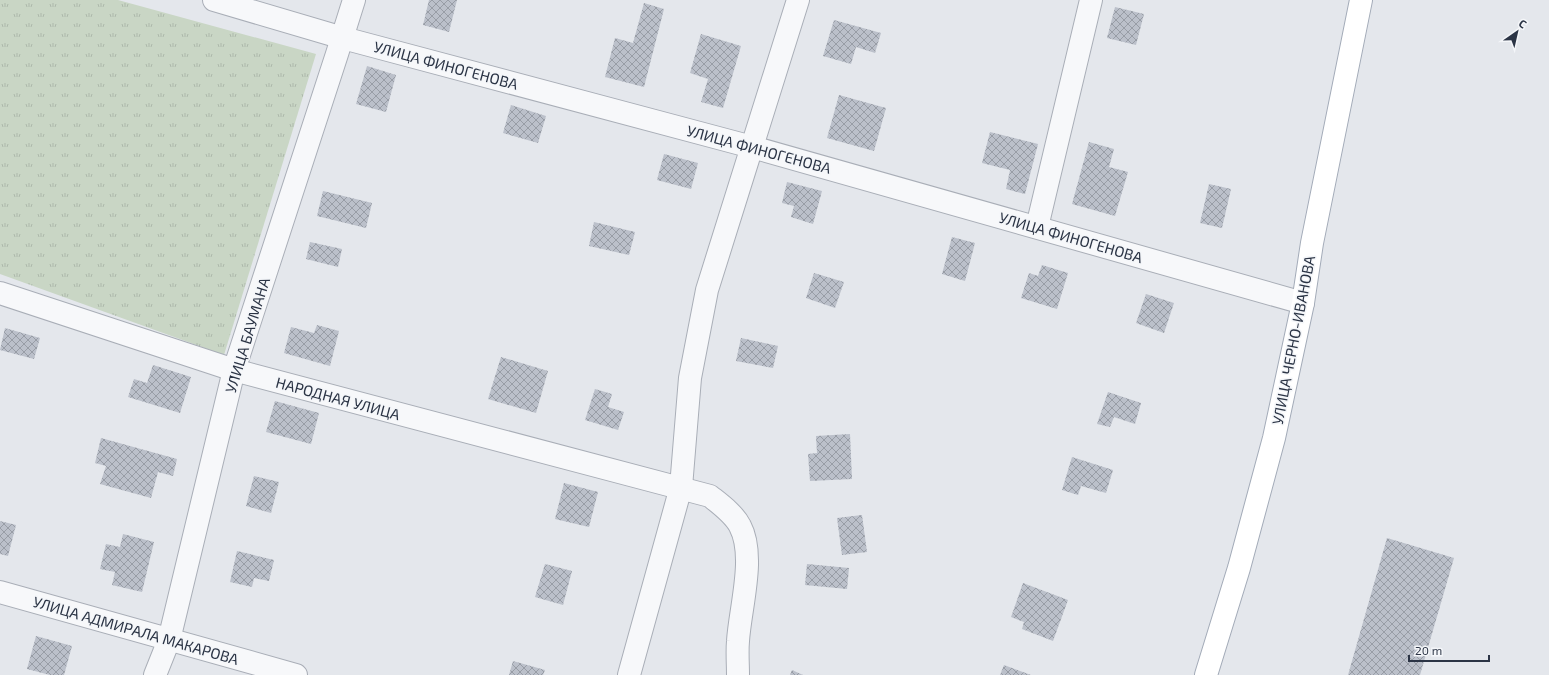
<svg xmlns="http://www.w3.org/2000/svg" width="1549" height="675" font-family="'Exo 2',sans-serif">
	<defs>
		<pattern id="grass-tufts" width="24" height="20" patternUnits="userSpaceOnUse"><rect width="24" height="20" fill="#c9d6c5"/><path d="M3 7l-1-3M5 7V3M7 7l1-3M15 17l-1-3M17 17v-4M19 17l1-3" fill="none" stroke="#adb8ab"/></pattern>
		<pattern id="building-cross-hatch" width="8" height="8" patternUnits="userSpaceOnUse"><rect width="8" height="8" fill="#bbc0ca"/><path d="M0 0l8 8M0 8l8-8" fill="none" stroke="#989da6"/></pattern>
	</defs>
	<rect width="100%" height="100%" fill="#e4e7ec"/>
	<path fill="url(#grass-tufts)" d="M0,0H118L316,54L224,355L0,274Z"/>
	<g fill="url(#building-cross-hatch)">
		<path d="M429,0H457L449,32L423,25Z"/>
		<path d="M644,3L664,9L644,87L605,77L615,38L633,43Z"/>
		<path d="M1115,7L1144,14L1136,45L1107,38Z"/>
		<path d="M834,20L881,33L875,53L856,47L851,64L823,56Z"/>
		<path d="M701,34L741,46L723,108L701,102L708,79L690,73Z"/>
		<path d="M367,66L396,75L386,112L356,104Z"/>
		<path d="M839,95L886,108L874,151L827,138Z"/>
		<path d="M511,105L546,116L538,143L503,133Z"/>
		<path d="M990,132L1038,144L1025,194L1006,189L1010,170L982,163Z"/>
		<path d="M1089,142L1114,149L1109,167L1128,172L1115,216L1072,204Z"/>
		<path d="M664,154L698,163L691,189L657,180Z"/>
		<path d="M787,182L822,191L813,224L791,217L794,206L782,203Z"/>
		<path d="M1209,184L1231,189L1222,228L1200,223Z"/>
		<path d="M323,191L372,203L366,228L317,216Z"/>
		<path d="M594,222L635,232L629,255L589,246Z"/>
		<path d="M952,237L975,243L965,281L942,274Z"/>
		<path d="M310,242L342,249L338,267L306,259Z"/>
		<path d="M1042,265L1068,273L1057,309L1021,298L1029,273L1038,276Z"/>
		<path d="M814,273L844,282L835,308L806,298Z"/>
		<path d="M1146,294L1174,303L1164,333L1136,323Z"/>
		<path d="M317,325L339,331L330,366L284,353L291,327L314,333Z"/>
		<path d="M5,328L40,338L34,359L0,350Z"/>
		<path d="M741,338L778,346L773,368L736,361Z"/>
		<path d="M501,357L548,371L536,413L488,399Z"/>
		<path d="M153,365L191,377L180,413L128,397L134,379L147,383Z"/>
		<path d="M595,389L612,394L608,407L624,412L618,430L585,420Z"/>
		<path d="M1108,392L1141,403L1135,424L1114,417L1110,427L1097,424Z"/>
		<path d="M275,401L319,413L311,444L266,432Z"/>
		<path d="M850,434L852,479L810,481L808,454L817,453L816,436Z"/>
		<path d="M101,438L177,459L173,476L158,472L151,498L100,484L106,466L95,463Z"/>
		<path d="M1072,457L1113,470L1106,493L1081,486L1078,495L1062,490Z"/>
		<path d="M254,476L279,482L271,513L246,506Z"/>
		<path d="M564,483L598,492L589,527L555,519Z"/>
		<path d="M862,515L867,552L842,555L837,518Z"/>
		<path d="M0,521L16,525L8,556L0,554Z"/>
		<path d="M123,534L154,542L142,592L112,585L115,572L100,569L106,544L120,547Z"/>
		<path d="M1387,538L1454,558L1420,675H1348Z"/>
		<path d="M237,551L274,560L269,581L254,578L252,587L230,582Z"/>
		<path d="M545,564L572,571L563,605L535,597Z"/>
		<path d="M807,564L849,568L847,589L805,585Z"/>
		<path d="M1023,583L1068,600L1053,641L1022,629L1024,622L1011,617Z"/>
		<path d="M36,636L72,646L64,675H50L27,669Z"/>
		<path d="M513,661L545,670L543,675H509Z"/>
		<path d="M1004,665L1031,675H1000Z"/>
		<path d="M792,670L803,675H790Z"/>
	</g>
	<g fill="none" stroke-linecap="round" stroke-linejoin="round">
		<defs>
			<g id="minor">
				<path d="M214,0L343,38L752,147L1303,303"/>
				<path d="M1037,227L1091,0"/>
				<path d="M0,293L234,370L710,496C720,504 734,514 740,526C756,556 740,608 738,641C737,652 738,664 738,675"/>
				<path d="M0,592L296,675"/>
				<path d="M155,675L169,640L234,370L337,54L354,0"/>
				<path d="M629,675L681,487L690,378L707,290L798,0"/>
			</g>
			<path id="major" d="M1206,675L1239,568L1274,438L1303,303L1312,243L1361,0"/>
		</defs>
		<use href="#minor" stroke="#a9aeb7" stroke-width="24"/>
		<use href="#major" stroke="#a3abb8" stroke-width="24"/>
		<use href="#minor" stroke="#f7f8fa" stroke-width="22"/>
		<use href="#major" stroke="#fff" stroke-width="22"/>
	</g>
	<g text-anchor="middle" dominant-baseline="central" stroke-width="3" stroke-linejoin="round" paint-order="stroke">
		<g font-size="15" fill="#2b3445" stroke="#f4f6f9">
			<text transform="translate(446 65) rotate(15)">УЛИЦА ФИНОГЕНОВА</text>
			<text transform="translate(759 149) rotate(15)">УЛИЦА ФИНОГЕНОВА</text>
			<text transform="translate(1071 237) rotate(16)">УЛИЦА ФИНОГЕНОВА</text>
			<text transform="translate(247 335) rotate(-73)">УЛИЦА БАУМАНА</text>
			<text transform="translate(1293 340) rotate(-79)">УЛИЦА ЧЕРНО-ИВАНОВА</text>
			<text transform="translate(338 398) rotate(15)">НАРОДНАЯ УЛИЦА</text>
			<text transform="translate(136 630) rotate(16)">УЛИЦА АДМИРАЛА МАКАРОВА</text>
		</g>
	</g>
	<g transform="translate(1517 32) rotate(34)" stroke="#f4f6f9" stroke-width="3" paint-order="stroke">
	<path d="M0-3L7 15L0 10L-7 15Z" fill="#2b3445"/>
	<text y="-6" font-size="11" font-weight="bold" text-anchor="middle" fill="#2b3445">С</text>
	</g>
	<path d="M1409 655v6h80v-6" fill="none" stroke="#2b3445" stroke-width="2"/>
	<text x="1415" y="655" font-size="12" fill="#2b3445" stroke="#f4f6f9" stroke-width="3" paint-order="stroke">20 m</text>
</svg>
